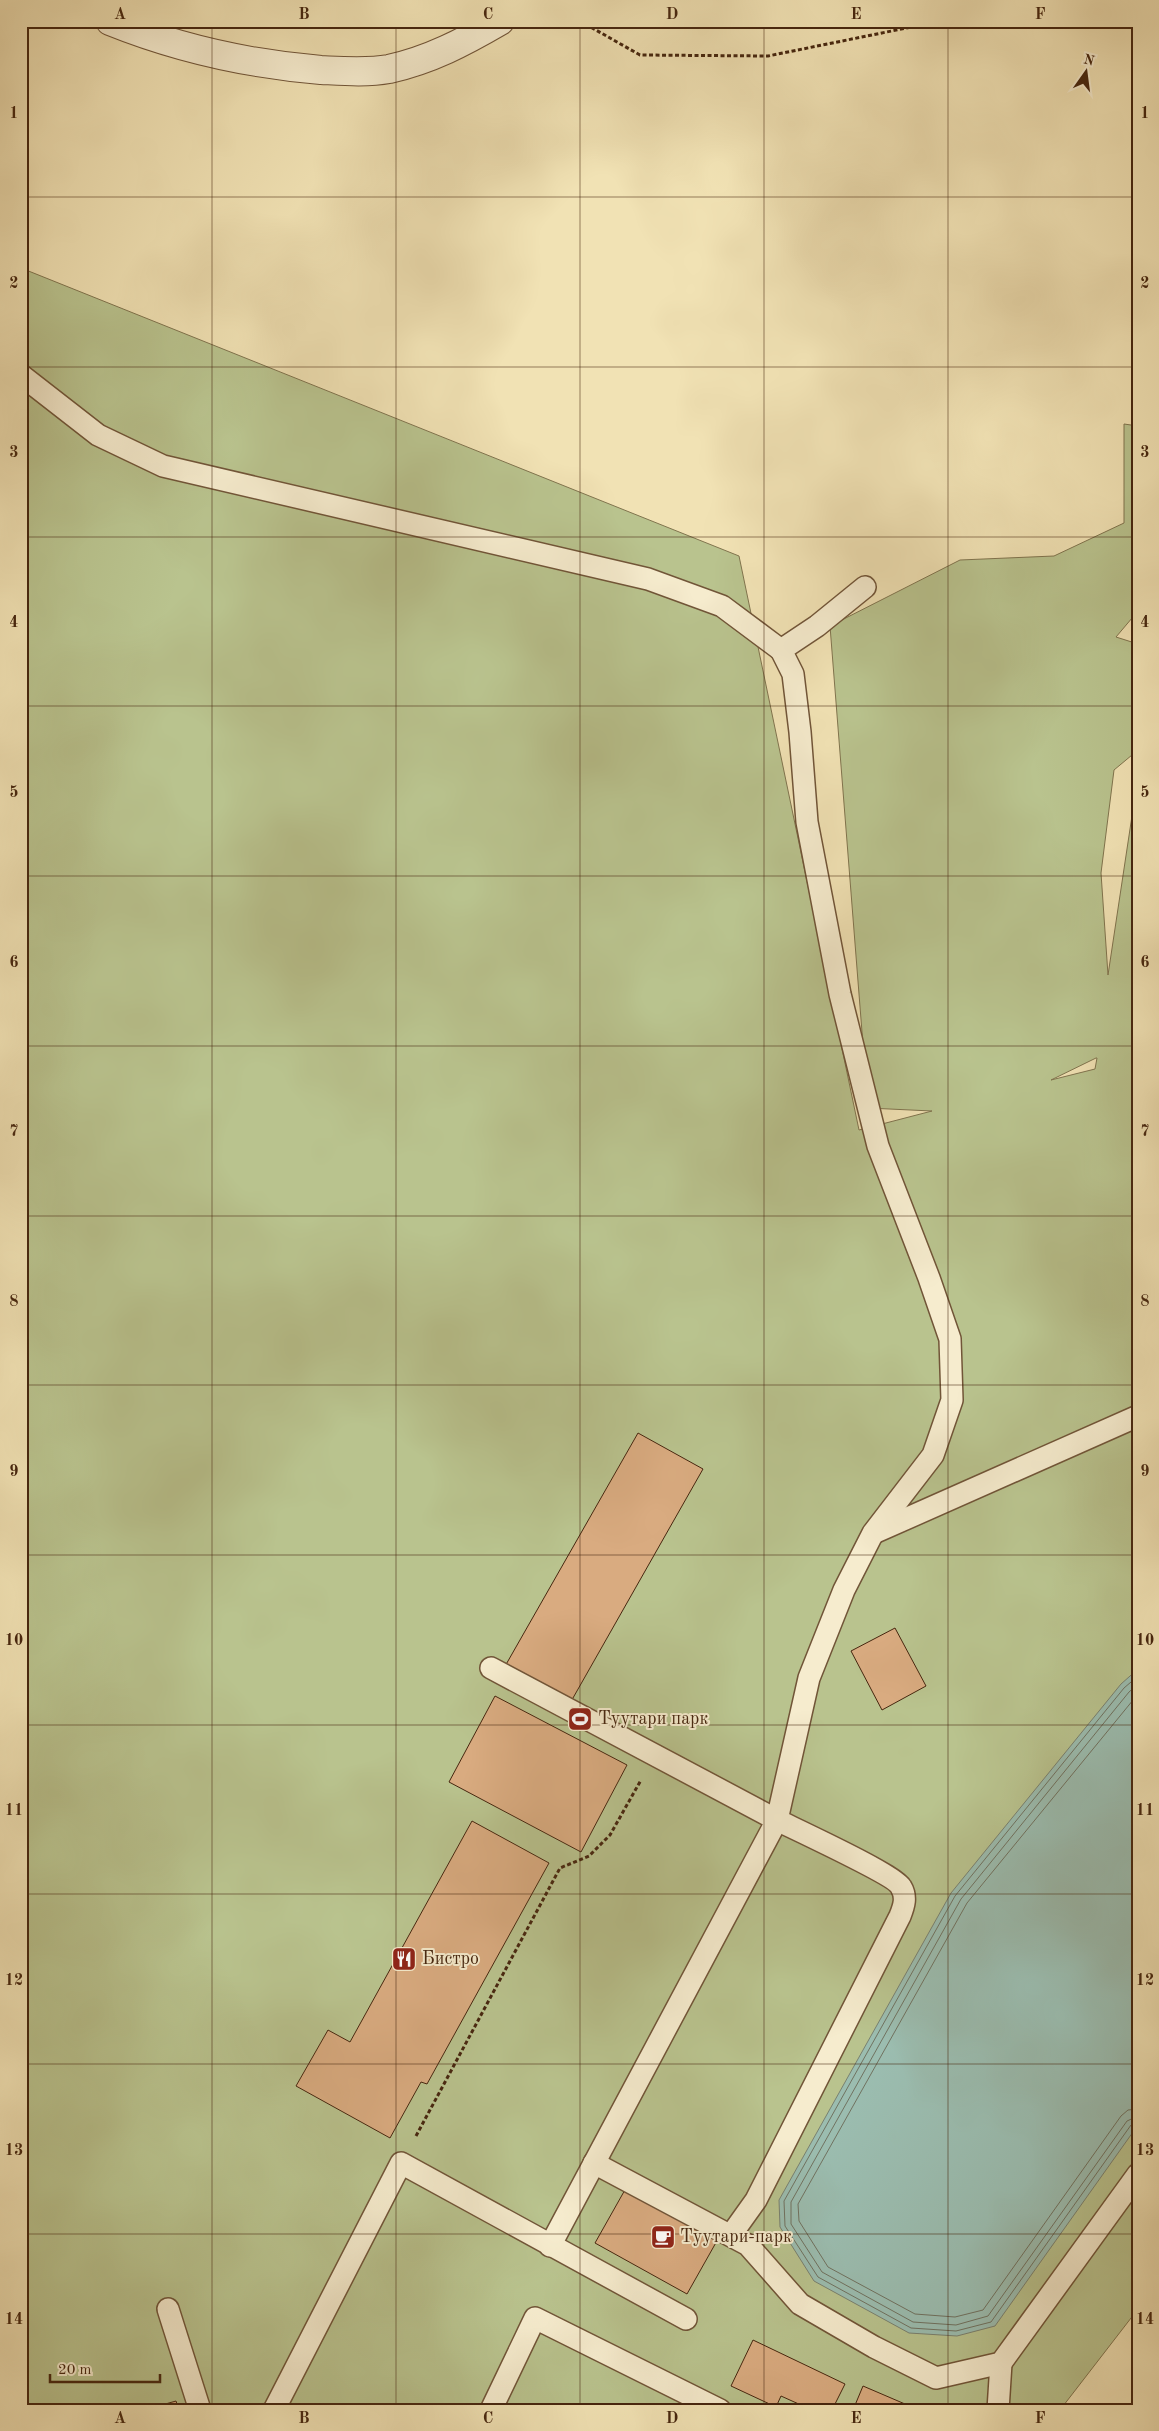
<svg xmlns="http://www.w3.org/2000/svg" width="1159" height="2431" font-family="'Old Standard TT',serif">
	<rect width="100%" height="100%" fill="#f1e2b4"/>
	<filter id="stains"><feTurbulence type="fractalNoise" baseFrequency=".004" numOctaves="4"/><feColorMatrix values="0 0 0 0 .2 0 0 0 0 .09 0 0 0 0 .02 0 0 0 .5 -.17"/></filter>
	<radialGradient id="worn" r=".72"><stop offset=".6" stop-color="#630" stop-opacity="0"/><stop offset="1" stop-color="#630" stop-opacity=".3"/></radialGradient>
	<path fill="#b9c38e" stroke="#80744e" fill-rule="evenodd" d="M21,268L739,556L859,1130L932,1111L868,1108L830,626L960,560L1054,556L1124,523V424L1138,426V611L1116,637L1138,644V750L1114,770L1101,873L1108,975L1138,776V2309L1060,2410H21ZM1097,1058L1095,1069L1051,1080L1096,1058Z"/>
	<path fill="#9bbdb0" stroke="#798170" d="M1138,1669V2125L995,2326L957,2336L909,2333L814,2281L780,2227L779,2200L951,1893L1121,1684Z"/>
	<g fill="none" stroke-linecap="round" stroke-linejoin="round">
		<g stroke="#707260" stroke-width="1">
			<path d="M1138,1676L1124,1688L955,1896L784,2201L785,2226L818,2277L911,2328L956,2331L991,2322L1131,2125L1138,2122"/>
			<path d="M1138,1684L1129,1692L961,1899L791,2202V2224L822,2272L913,2322L956,2325L988,2316L1127,2121L1138,2116"/>
			<path d="M1138,1694L967,1903L798,2204L799,2221L828,2267L915,2314L955,2317L983,2310L1121,2116L1128,2110L1138,2109"/>
		</g>
	</g>
	<g fill="#d9ab80" stroke="#46260f">
		<path d="M638,1433L703,1469L569,1705L504,1668Z"/>
		<path d="M895,1628L926,1686L882,1710L851,1651Z"/>
		<path d="M495,1696L627,1765L581,1852L449,1782Z"/>
		<path d="M472,1821L549,1863L427,2084L421,2082L390,2138L296,2086L328,2030L350,2042Z"/>
		<path d="M626,2188L718,2239L687,2294L595,2243Z"/>
		<path d="M753,2340L845,2384L832,2410H812L781,2396L776,2407L731,2386Z"/>
		<path d="M863,2386L919,2410H853Z"/>
		<path d="M176,2401L179,2410H144Z"/>
	</g>
	<g fill="none" stroke-linecap="round" stroke-linejoin="round">
		<defs>
			<g id="service">
				<path d="M21,375L98,435L163,466L648,579L722,606L781,650"/>
				<path d="M876,1532L1138,1416"/>
				<path d="M491,1668L777,1820L550,2246"/>
				<path d="M594,2163L748,2245L800,2304L874,2347L936,2378L1001,2363L1138,2174"/>
				<path d="M731,2235L756,2200L900,1916C904,1906 907,1897 901,1887C895,1875 795,1829 777,1820L809,1678L844,1590L873,1533L933,1455L952,1400L950,1339L929,1278L878,1146L840,994L807,822L800,732L793,674L781,650L817,626L865,587"/>
				<path d="M168,2309L200,2410"/>
				<path d="M274,2410L401,2163L686,2319"/>
				<path d="M491,2410L535,2318L720,2410"/>
				<path d="M998,2410L1001,2363"/>
			</g>
			<path id="minor" d="M110,21C177,48 249,64 321,70C342,71 367,73 389,69C430,60 464,42 500,21"/>
		</defs>
		<use href="#service" stroke="#715538" stroke-width="24"/>
		<use href="#minor" stroke="#715538" stroke-width="30"/>
		<g stroke="#46260f" stroke-width="3" stroke-dasharray="4 2.5" stroke-linecap="butt">
			<path d="M580,21L640,55L768,56L941,21"/>
			<path d="M416,2136L560,1868L589,1856L610,1835L641,1780"/>
		</g>
		<use href="#service" stroke="#f6ecce" stroke-width="21"/>
		<use href="#minor" stroke="#f6ecce" stroke-width="28"/>
	</g>
	<path fill="none" stroke="#46260f" stroke-width="1" stroke-opacity="0.55" d="M212,21V2410M396,21V2410M580,21V2410M764,21V2410M948,21V2410M21,197H1138M21,367H1138M21,537H1138M21,706H1138M21,876H1138M21,1046H1138M21,1216H1138M21,1385H1138M21,1555H1138M21,1725H1138M21,1894H1138M21,2064H1138M21,2234H1138"/>
	<defs>
		<symbol id="stadium-square" viewBox="-11 -11 22 22"><rect x="-9" y="-9" width="18" height="18" rx="4" fill="#8f2418" stroke="#f6ecce"/><path d="M0-5a6.5 5 0 1 0 0 10a6.5 5 0 1 0 0-10ZM-3.5-1.8h7v3.6h-7Z" fill="#fff"/></symbol>
		<symbol id="restaurant-square" viewBox="-11 -11 22 22"><rect x="-9" y="-9" width="18" height="18" rx="4" fill="#8f2418" stroke="#f6ecce"/><path d="M-5-6h1v4h1v-4h1v4h1v-4h1v5L-1.5 .5V6h-2V.5L-5-1ZM5-6V6H3V1.5H1.5Q1.5-4 5-6Z" fill="#fff"/></symbol>
		<symbol id="cafe-square" viewBox="-11 -11 22 22"><rect x="-9" y="-9" width="18" height="18" rx="4" fill="#8f2418" stroke="#f6ecce"/><path d="M-5.5-4.5H6V0H3Q3 3.5 0 3.5H-2.5Q-5.5 3.5-5.5 0ZM3-3.2v2h1.7v-2ZM-6 4.5H4V6H-6Z" fill="#fff"/></symbol>
	</defs>
	<g fill-rule="evenodd">
		<use href="#stadium-square" x="566" y="1705" width="28" height="28"/>
		<use href="#restaurant-square" x="390" y="1945" width="28" height="28"/>
		<use href="#cafe-square" x="649" y="2223" width="28" height="28"/>
	</g>
	<g text-anchor="middle" dominant-baseline="central" stroke-width="4" stroke-linejoin="round" paint-order="stroke">
		<g font-size="18" fill="#46260f" stroke="#f6ecce" text-anchor="start">
			<text x="598" y="1719">Туутари парк</text>
			<text x="422" y="1959">Бистро</text>
			<text x="680" y="2237">Туутари-парк</text>
		</g>
	</g>
	<rect width="1159" height="2431" fill="none" stroke="#f1e2b4" stroke-width="55"/>
	<g transform="translate(1086 72) rotate(14)" stroke="#f6ecce" stroke-width="4" paint-order="stroke">
	<path d="M0-4L9 19L0 12L-9 19Z" fill="#46260f"/>
	<text y="-8" font-size="14" font-weight="bold" text-anchor="middle" fill="#46260f">N</text>
	</g>
	<path d="M50 2374v8h110v-8" fill="none" stroke="#46260f" stroke-width="2.5"/>
	<text x="58" y="2374" font-size="15" fill="#46260f" stroke="#f6ecce" stroke-width="4" paint-order="stroke">20 m</text>
	<rect x="28" y="28" width="1104" height="2376" fill="none" stroke="#46260f" stroke-width="2"/>
	<g font-size="16" text-anchor="middle" font-weight="bold" fill="#46260f">
		<text x="120" y="19">A</text>
		<text x="304" y="19">B</text>
		<text x="488" y="19">C</text>
		<text x="672" y="19">D</text>
		<text x="856" y="19">E</text>
		<text x="1040" y="19">F</text>
		<text x="14" y="118">1</text>
		<text x="1145" y="118">1</text>
		<text x="14" y="288">2</text>
		<text x="1145" y="288">2</text>
		<text x="14" y="457">3</text>
		<text x="1145" y="457">3</text>
		<text x="14" y="627">4</text>
		<text x="1145" y="627">4</text>
		<text x="14" y="797">5</text>
		<text x="1145" y="797">5</text>
		<text x="14" y="967">6</text>
		<text x="1145" y="967">6</text>
		<text x="14" y="1136">7</text>
		<text x="1145" y="1136">7</text>
		<text x="14" y="1306">8</text>
		<text x="1145" y="1306">8</text>
		<text x="14" y="1476">9</text>
		<text x="1145" y="1476">9</text>
		<text x="14" y="1645">10</text>
		<text x="1145" y="1645">10</text>
		<text x="14" y="1815">11</text>
		<text x="1145" y="1815">11</text>
		<text x="14" y="1985">12</text>
		<text x="1145" y="1985">12</text>
		<text x="14" y="2155">13</text>
		<text x="1145" y="2155">13</text>
		<text x="14" y="2324">14</text>
		<text x="1145" y="2324">14</text>
		<text x="120" y="2423">A</text>
		<text x="304" y="2423">B</text>
		<text x="488" y="2423">C</text>
		<text x="672" y="2423">D</text>
		<text x="856" y="2423">E</text>
		<text x="1040" y="2423">F</text>
	</g>
	<rect width="100%" height="100%" filter="url(#stains)"/>
	<rect width="100%" height="100%" fill="url(#worn)"/>
</svg>
